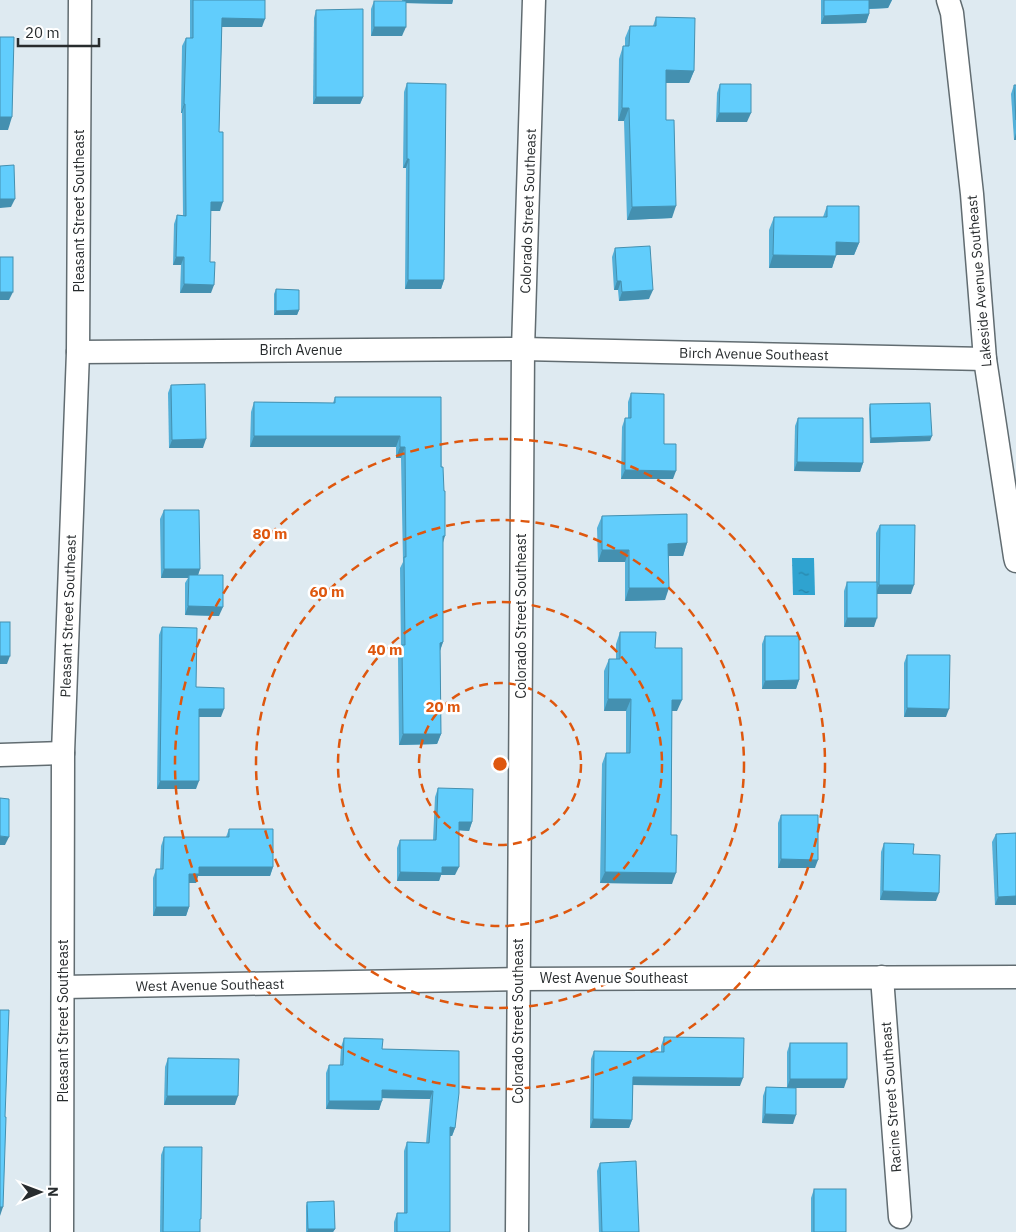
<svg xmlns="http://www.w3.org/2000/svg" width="1016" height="1232" font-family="'IBM Plex Sans',sans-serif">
	<defs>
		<pattern id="water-ripples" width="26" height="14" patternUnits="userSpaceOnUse" patternTransform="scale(1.25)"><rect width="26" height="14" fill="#2fa3d0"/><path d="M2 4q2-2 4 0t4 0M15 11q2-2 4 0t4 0" fill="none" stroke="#2885a9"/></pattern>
	</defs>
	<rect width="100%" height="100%" fill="#deeaf1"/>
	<path fill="url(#water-ripples)" d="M792,558H814L815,595H793Z"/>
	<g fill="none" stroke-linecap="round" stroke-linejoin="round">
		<defs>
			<g id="street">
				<path d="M948,0L952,13L972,194L985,359L1015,557L1016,561"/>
				<path d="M78,352L523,349L985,359"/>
				<path d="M0,755L63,753"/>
				<path d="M882,977L900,1217"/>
				<path d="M63,987L518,979L1016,977"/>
				<path d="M62,1232L63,753L78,352L80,0"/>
				<path d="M517,1232L523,349L534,0"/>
			</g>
		</defs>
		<use href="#street" stroke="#616c71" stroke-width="25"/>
		<use href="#street" stroke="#fff" stroke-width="22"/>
	</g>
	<g fill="#53b0d9">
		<path d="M190,0H265L262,27H222L219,132L220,211H210V262L211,293H180L181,265H173L174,224L177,215L183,216L182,113H181L182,46L186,38H190Z"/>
		<path d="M402,0H453L452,4L406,3L402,36H371V9L374,1H402Z"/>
		<path d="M821,0H892L888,8L869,9V14L866,23L821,24Z"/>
		<path d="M316,10L363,97L360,104H313L314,18Z"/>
		<path d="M656,17L694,71L689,83H666V120L672,218L627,220L624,121H618L619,59L623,46H625V38L630,26H653Z"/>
		<path d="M407,83L444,280L441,289H405L406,168H403L404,92Z"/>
		<path d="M720,84L747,122H716L717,93Z"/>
		<path d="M1014,85H1016V140H1014L1011,94Z"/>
		<path d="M827,206L859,243L854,255H836L832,268H769V230L774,217H823Z"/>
		<path d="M615,248L649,299L619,301L618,290H614L612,257Z"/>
		<path d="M276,289L299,310L297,315H274V294Z"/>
		<path d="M171,385L203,448H169L168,393Z"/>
		<path d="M631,393L664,444L673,479H621L622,427L625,418H628V402Z"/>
		<path d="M335,397H441L443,642L440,651L441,734L437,744L399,745L398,656L401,649L400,568L403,562L401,458H396V447H250L251,412L254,402L333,403Z"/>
		<path d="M870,404L930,441L870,443L869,409Z"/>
		<path d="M798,418L863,463L860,472L794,471L795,426Z"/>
		<path d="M164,510L200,569L198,575L219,616L185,615V583L188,578H161L160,519Z"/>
		<path d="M602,516L687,543L683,556H669L665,600L625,601V562H598L597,528Z"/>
		<path d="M880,525L911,594H877L874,627H844V591L847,582H876V533Z"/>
		<path d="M162,627L196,687L221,717H199L196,789H157L159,635Z"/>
		<path d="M620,632L655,648L677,711H672L671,835L672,884L600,883L602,764L606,753H626V711H604V671L609,659H616V644Z"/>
		<path d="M765,636L799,680L796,689H762V644Z"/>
		<path d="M907,655L946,717H904V663Z"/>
		<path d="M438,788L472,822L469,831L459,830L455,875H441L439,881H397V848L400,840H433L435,797Z"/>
		<path d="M781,815L815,868H778V823Z"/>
		<path d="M229,829L273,867L270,876H198L196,883H189V907L186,916H153V878L156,869H160L161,846L164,837H226Z"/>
		<path d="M1016,833V905H995L992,842L996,834Z"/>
		<path d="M884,843L913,854L936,901L880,900L881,852Z"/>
		<path d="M664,1037L740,1086L633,1085L632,1120L629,1128H590L591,1059L594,1051L661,1052V1046Z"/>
		<path d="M344,1038L382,1049L459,1051L455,1128L452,1136H450V1232H394V1222L397,1213H404V1151L407,1142L426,1143L430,1099L382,1098L379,1110L326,1109V1073L329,1065H340L341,1047Z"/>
		<path d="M790,1043L844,1088H796L793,1124L762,1123L763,1096L766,1087L787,1088V1052Z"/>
		<path d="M168,1058L235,1105H164L165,1067Z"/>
		<path d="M164,1147L200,1223V1232H160L161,1155Z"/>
		<path d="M600,1163L639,1232H599L597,1171Z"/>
		<path d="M814,1189L846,1232H811V1198Z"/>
		<path d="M307,1202L335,1229L333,1232H306V1206Z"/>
	</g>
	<g fill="#4490b0">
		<path d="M404,0H453L452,4L402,3Z"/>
		<path d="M869,0H892L888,8L865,9Z"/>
		<path d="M869,14L866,23L821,24L824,16Z"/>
		<path d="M222,18L265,19L262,27H219Z"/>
		<path d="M374,27H406L402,36H371Z"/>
		<path d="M666,70L694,71L689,83H661Z"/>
		<path d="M316,97H363L360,104H313Z"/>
		<path d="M184,104H185L182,113H181Z"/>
		<path d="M622,108H629L624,121H618Z"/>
		<path d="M719,113H751L747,122H716Z"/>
		<path d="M0,117H12L8,130H0Z"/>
		<path d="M1016,133V140H1014Z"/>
		<path d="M407,159H409L406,168H403Z"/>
		<path d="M0,199H15L11,207L0,208Z"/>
		<path d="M211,202H223L220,211H207Z"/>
		<path d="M676,206L672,218L627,220L632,207Z"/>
		<path d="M836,242L859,243L854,255H832Z"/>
		<path d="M773,255L836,256L832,268H769Z"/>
		<path d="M176,257H184L181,265H173Z"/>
		<path d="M408,280H444L441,289H405Z"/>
		<path d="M617,281H621L618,290H614Z"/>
		<path d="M184,284L214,285L211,293H180Z"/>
		<path d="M653,290L649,299L619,301L622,292Z"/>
		<path d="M0,292H13L9,300H0Z"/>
		<path d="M299,310L297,315H274L276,311Z"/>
		<path d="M254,436H400L396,447H250Z"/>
		<path d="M932,436L930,441L870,443L871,438Z"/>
		<path d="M206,439L203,448H169L172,440Z"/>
		<path d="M400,447H405L401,458H396Z"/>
		<path d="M797,462L863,463L860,472L794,471Z"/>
		<path d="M625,470L676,471L673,479H621Z"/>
		<path d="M443,536H445L442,546Z"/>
		<path d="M687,543L683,556H664L668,544Z"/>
		<path d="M602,550H629L625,562H598Z"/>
		<path d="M164,569H200L197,578L189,575L188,578H161Z"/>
		<path d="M879,585H914L911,594H876Z"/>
		<path d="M629,588H669L665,600L625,601Z"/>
		<path d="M188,606L223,607L219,616L185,615Z"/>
		<path d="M847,618H877L874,627H844Z"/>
		<path d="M443,642L439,653L440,643Z"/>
		<path d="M0,656H10L7,664H0Z"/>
		<path d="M799,680L796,689H762L765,681Z"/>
		<path d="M608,699H631L626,711H604Z"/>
		<path d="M672,700H682L677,711H668Z"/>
		<path d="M907,708L949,709L946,717H904Z"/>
		<path d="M199,709H224L221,717H196Z"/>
		<path d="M403,734H441L437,744L399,745Z"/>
		<path d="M160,781H199L196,789H157Z"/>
		<path d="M459,822H472L469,831L455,830Z"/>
		<path d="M0,836L9,837L5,845H0Z"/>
		<path d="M781,859L818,860L815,868H778Z"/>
		<path d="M199,867H273L270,876H198L196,883H186L189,874Z"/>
		<path d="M442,867H459L455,875H441L439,881H397L400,872Z"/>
		<path d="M605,872L676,873L672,884L600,883Z"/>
		<path d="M883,891L939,893L936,901L880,900Z"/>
		<path d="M1016,896V905H995L998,897Z"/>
		<path d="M156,907H189L186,916H153Z"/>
		<path d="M633,1077L743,1078L740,1086L630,1085Z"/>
		<path d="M790,1079H847L844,1088H787Z"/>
		<path d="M382,1090L433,1091L430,1099L379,1098Z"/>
		<path d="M167,1096H238L235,1105H164Z"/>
		<path d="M329,1101H382L379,1110L326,1109Z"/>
		<path d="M765,1114L796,1115L793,1124L762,1123Z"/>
		<path d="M593,1119L632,1120L629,1128H590Z"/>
		<path d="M450,1127L455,1128L452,1136H447Z"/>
		<path d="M0,1207H3L0,1216Z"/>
		<path d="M308,1229H335L333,1232H307Z"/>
	</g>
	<g fill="#61cdfc" stroke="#4490b0">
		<path d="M193,0H265V19L222,18L219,132H223V202H211L210,262H215L214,285L184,284V257H176L177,215L186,216L185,104H184L186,38H193Z"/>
		<path d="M824,0H884H869V14L824,16Z"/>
		<rect x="374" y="1" width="32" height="26"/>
		<path d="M363,9V97H316V10Z"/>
		<path d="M656,17L695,18L694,71L666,70V120H674L676,206L632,207L629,108H622L623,46H629L630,26H656Z"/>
		<path d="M0,37H14L12,117H0Z"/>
		<path d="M407,83L446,84L444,280H408L409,159H407Z"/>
		<path d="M720,84H751V113H719Z"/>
		<path d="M1014,85H1016V120Z"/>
		<path d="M14,165L15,199H0V166Z"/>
		<path d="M827,206H859V243L836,242V256L773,255L774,217H827Z"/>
		<path d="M650,246L653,290L622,292L621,281H617L615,248Z"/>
		<rect x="0" y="257" width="13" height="35"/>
		<path d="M276,289L299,290V310L276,311Z"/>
		<path d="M205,384L206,439L172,440L171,385Z"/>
		<path d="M631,393L664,394V444H676V471L625,470V418H631Z"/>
		<path d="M335,397H441V467H443L444,491H445V536H443V642L440,643L441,734H403L402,645H405L404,557H406L405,447H400V436H254V402L335,403Z"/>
		<path d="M930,403L932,436L871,438L870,404Z"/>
		<path d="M798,418H863V463L797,462Z"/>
		<path d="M164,510H199L200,569H164Z"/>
		<path d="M687,514V543L668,544L669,588H629V550H602V516Z"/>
		<path d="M880,525H915L914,585H879Z"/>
		<path d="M189,575H223V607L188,606Z"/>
		<rect x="847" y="582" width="30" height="36"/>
		<rect x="0" y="622" width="10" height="34"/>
		<path d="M162,627L197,628L196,687L224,688V709H199V781H160Z"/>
		<path d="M620,632H656L655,648H682V700H672L671,835H677L676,873L605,872L606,753H630L631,699H608L609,659H620Z"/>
		<path d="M765,636H799V680L765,681Z"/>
		<path d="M907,655H950L949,709L907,708Z"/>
		<path d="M438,788L473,789L472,822H459V867H442V873L400,872V840H436Z"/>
		<path d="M0,798L9,799V837L0,836Z"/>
		<path d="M781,815H818V860L781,859Z"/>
		<path d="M229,829H273V867H199V874H189V907H156V869H163L164,837H229Z"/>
		<path d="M1016,833V896L998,897L996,834Z"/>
		<path d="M884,843L914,844L913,854L940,855L939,893L883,891Z"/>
		<path d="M0,1010H9L5,1117H6L3,1207H0Z"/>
		<path d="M664,1037L744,1038L743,1078L633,1077L632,1120L593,1119L594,1051L664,1052Z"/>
		<path d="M344,1038L383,1039L382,1049L459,1051V1093L455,1128L450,1127V1232H397V1213H407V1142L429,1143L433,1091L382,1090V1101H329V1065H343Z"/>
		<rect x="790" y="1043" width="57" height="36"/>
		<path d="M168,1058L239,1059L238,1096H167Z"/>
		<path d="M766,1087L796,1088V1115L765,1114Z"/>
		<path d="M164,1147H202L201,1219H200V1232H163Z"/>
		<path d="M636,1161L639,1232H602L600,1163Z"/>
		<rect x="814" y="1189" width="32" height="43"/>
		<path d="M334,1201L335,1229H308L307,1202Z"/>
	</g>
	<g fill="none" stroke="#de570e" stroke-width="2.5" stroke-dasharray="9 6">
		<circle cx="500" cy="764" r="81"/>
		<circle cx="500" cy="764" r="162"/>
		<circle cx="500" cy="764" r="244"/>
		<circle cx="500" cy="764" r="325"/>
	</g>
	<g text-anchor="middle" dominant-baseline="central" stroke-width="5" stroke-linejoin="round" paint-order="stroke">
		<g font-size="14" fill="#282c2e" stroke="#fff">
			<text transform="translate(79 211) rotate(-90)">Pleasant Street Southeast</text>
			<text transform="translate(528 211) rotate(-88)">Colorado Street Southeast</text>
			<text transform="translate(979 281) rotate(-95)">Lakeside Avenue Southeast</text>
			<text x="301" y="350">Birch Avenue</text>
			<text transform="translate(754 354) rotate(1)">Birch Avenue Southeast</text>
			<text transform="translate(68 616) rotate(-88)">Pleasant Street Southeast</text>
			<text transform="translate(521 616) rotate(-90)">Colorado Street Southeast</text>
			<text x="614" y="978">West Avenue Southeast</text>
			<text transform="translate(210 985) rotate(-1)">West Avenue Southeast</text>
			<text transform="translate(63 1021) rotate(-90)">Pleasant Street Southeast</text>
			<text transform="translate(518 1021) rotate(-90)">Colorado Street Southeast</text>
			<text transform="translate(891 1097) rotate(-94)">Racine Street Southeast</text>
		</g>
	</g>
	<circle cx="500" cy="764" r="8" fill="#de570e" stroke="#fff" stroke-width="2.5"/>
	<g font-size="15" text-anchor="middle" font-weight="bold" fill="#de570e" stroke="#fff" stroke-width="5" stroke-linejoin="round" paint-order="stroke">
		<text x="270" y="539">80 m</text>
		<text x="327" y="597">60 m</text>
		<text x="385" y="655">40 m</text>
		<text x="443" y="712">20 m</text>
	</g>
	<g transform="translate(40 1192) rotate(89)" stroke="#ffffff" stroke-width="4" paint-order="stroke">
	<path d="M0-4L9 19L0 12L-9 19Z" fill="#282c2e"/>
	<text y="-8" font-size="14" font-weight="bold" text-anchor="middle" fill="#282c2e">N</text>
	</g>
	<path d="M18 38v8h81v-8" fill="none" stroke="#282c2e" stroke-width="2.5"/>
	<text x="25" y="38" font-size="15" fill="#282c2e" stroke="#ffffff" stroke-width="4" paint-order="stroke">20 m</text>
</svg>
